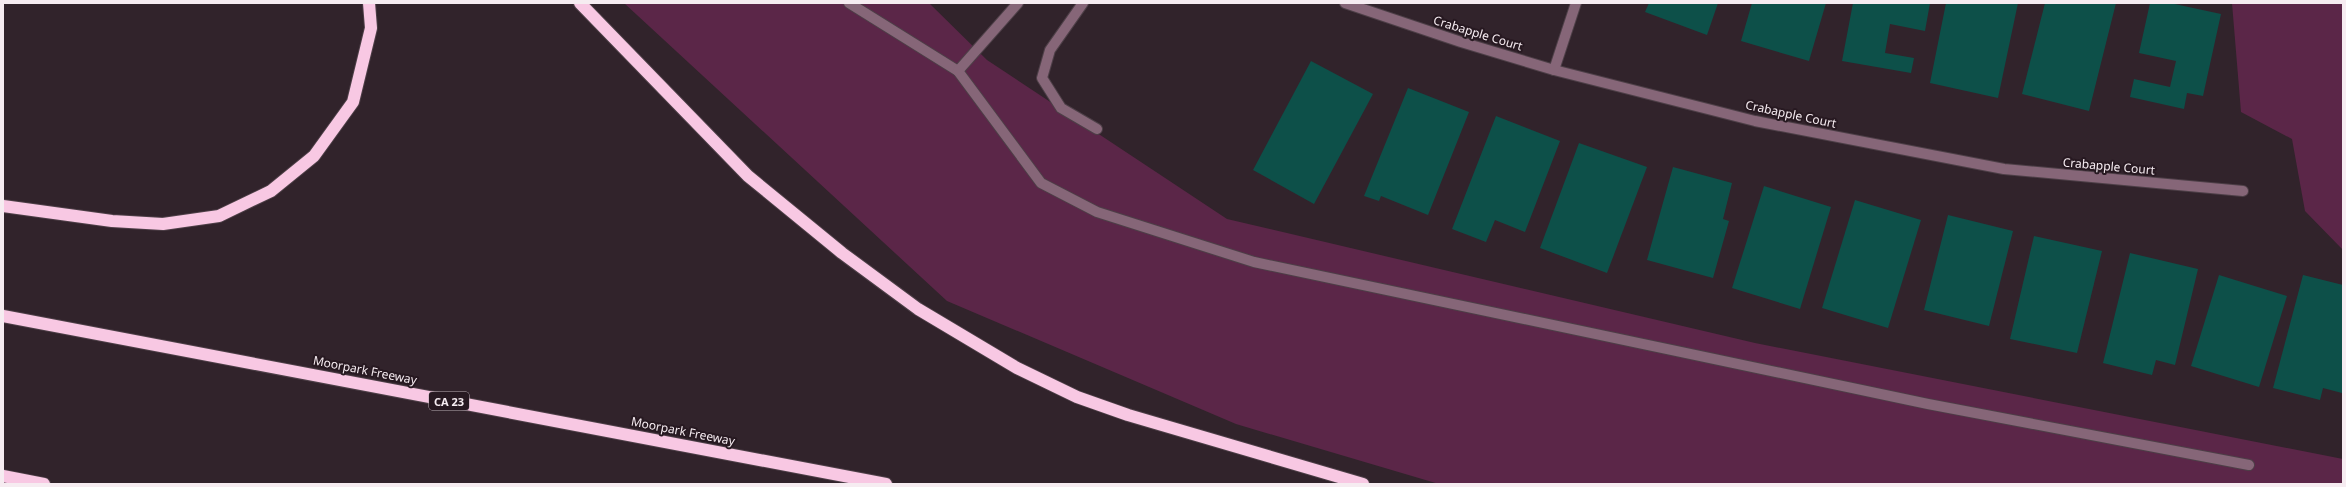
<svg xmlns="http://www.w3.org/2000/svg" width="2346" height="487" font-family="'Noto Sans',sans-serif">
	<rect width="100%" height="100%" fill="#31232b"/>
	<g fill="#5b2648">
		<path d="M624,3H929L987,60L1227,219L1755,343L2343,459V484H1439L1236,424L947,301Z"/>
		<path d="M2232,3H2343V250L2305,211L2292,139L2241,112Z"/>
	</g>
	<g fill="#0d5049">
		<path d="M1649,3H1718L1707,35L1645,12Z"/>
		<path d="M1752,3H1826L1809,61L1741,41Z"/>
		<path d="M1853,3H1930L1925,31L1890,24L1885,53L1914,58L1911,73L1842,61Z"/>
		<path d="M1946,3H2018L1998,98L1930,83Z"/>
		<path d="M2045,3H2116L2089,111L2022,94Z"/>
		<path d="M2150,3H2170L2221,14L2203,96L2187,93L2184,109L2130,97L2134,79L2170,87L2176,61L2139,53Z"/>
		<path d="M1311,61L1373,94L1314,204L1253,170Z"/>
		<path d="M1408,88L1469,112L1428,215L1381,196L1379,201L1364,196Z"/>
		<path d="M1496,116L1560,141L1525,232L1495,220L1486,242L1452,229Z"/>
		<path d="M1579,143L1647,167L1607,273L1540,248Z"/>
		<path d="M1673,167L1732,183L1723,219L1729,221L1713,278L1647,260Z"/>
		<path d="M1764,186L1831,207L1800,309L1732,288Z"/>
		<path d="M1855,200L1921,220L1888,328L1822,308Z"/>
		<path d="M1948,215L2013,231L1989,326L1924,310Z"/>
		<path d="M2034,236L2102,251L2077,353L2010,339Z"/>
		<path d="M2130,253L2198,269L2175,365L2156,360L2152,375L2103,363Z"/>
		<path d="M2219,275L2287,296L2259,387L2191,366Z"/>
		<path d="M2303,275L2343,285V391L2342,393L2323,388L2320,400L2273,388Z"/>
	</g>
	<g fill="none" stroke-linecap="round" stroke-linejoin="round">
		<defs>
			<g id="minor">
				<path d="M849,3L958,71"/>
				<path d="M1018,3L958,71L1041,183L1097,212L1254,262L1928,404L2249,465"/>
				<path d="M1083,3L1050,50L1042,78L1061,108L1097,129"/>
				<path d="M1345,3L1461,42L1554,70L1755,121L2004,169L2243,191"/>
				<path d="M1554,70L1576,3"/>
			</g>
			<g id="highway">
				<path d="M580,3L748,176L842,253L918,309L1017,368L1077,397L1128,415L1363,484"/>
				<path d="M3,206L112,221L163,224L219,216L271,191L314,156L353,102L371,28L369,3"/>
				<path d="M3,316L886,484"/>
				<path d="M3,476L44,484"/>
			</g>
		</defs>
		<use href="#minor" stroke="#4d3f47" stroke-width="12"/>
		<use href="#highway" stroke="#4d3f47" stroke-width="14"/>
		<use href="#minor" stroke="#866678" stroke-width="10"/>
		<use href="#highway" stroke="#f8c8e3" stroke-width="12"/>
	</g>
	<g text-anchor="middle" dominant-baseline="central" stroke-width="4" stroke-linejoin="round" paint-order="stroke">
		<rect fill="#271921" stroke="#b8adb3" stroke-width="1" x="429" y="392" width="40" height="18" rx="3"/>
		<g font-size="11" font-weight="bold" fill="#f6ecf1">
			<text x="449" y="401">CA 23</text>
		</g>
		<g font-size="12" fill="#f6ecf1" stroke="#271921">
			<text transform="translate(1478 33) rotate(17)">Crabapple Court</text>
			<text transform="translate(1791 114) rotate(12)">Crabapple Court</text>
			<text transform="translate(2109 166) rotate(5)">Crabapple Court</text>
			<text transform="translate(365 370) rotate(11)">Moorpark Freeway</text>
			<text transform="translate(683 431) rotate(11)">Moorpark Freeway</text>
		</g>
	</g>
	<rect width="2346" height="487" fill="none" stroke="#f6ecf1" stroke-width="8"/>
</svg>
